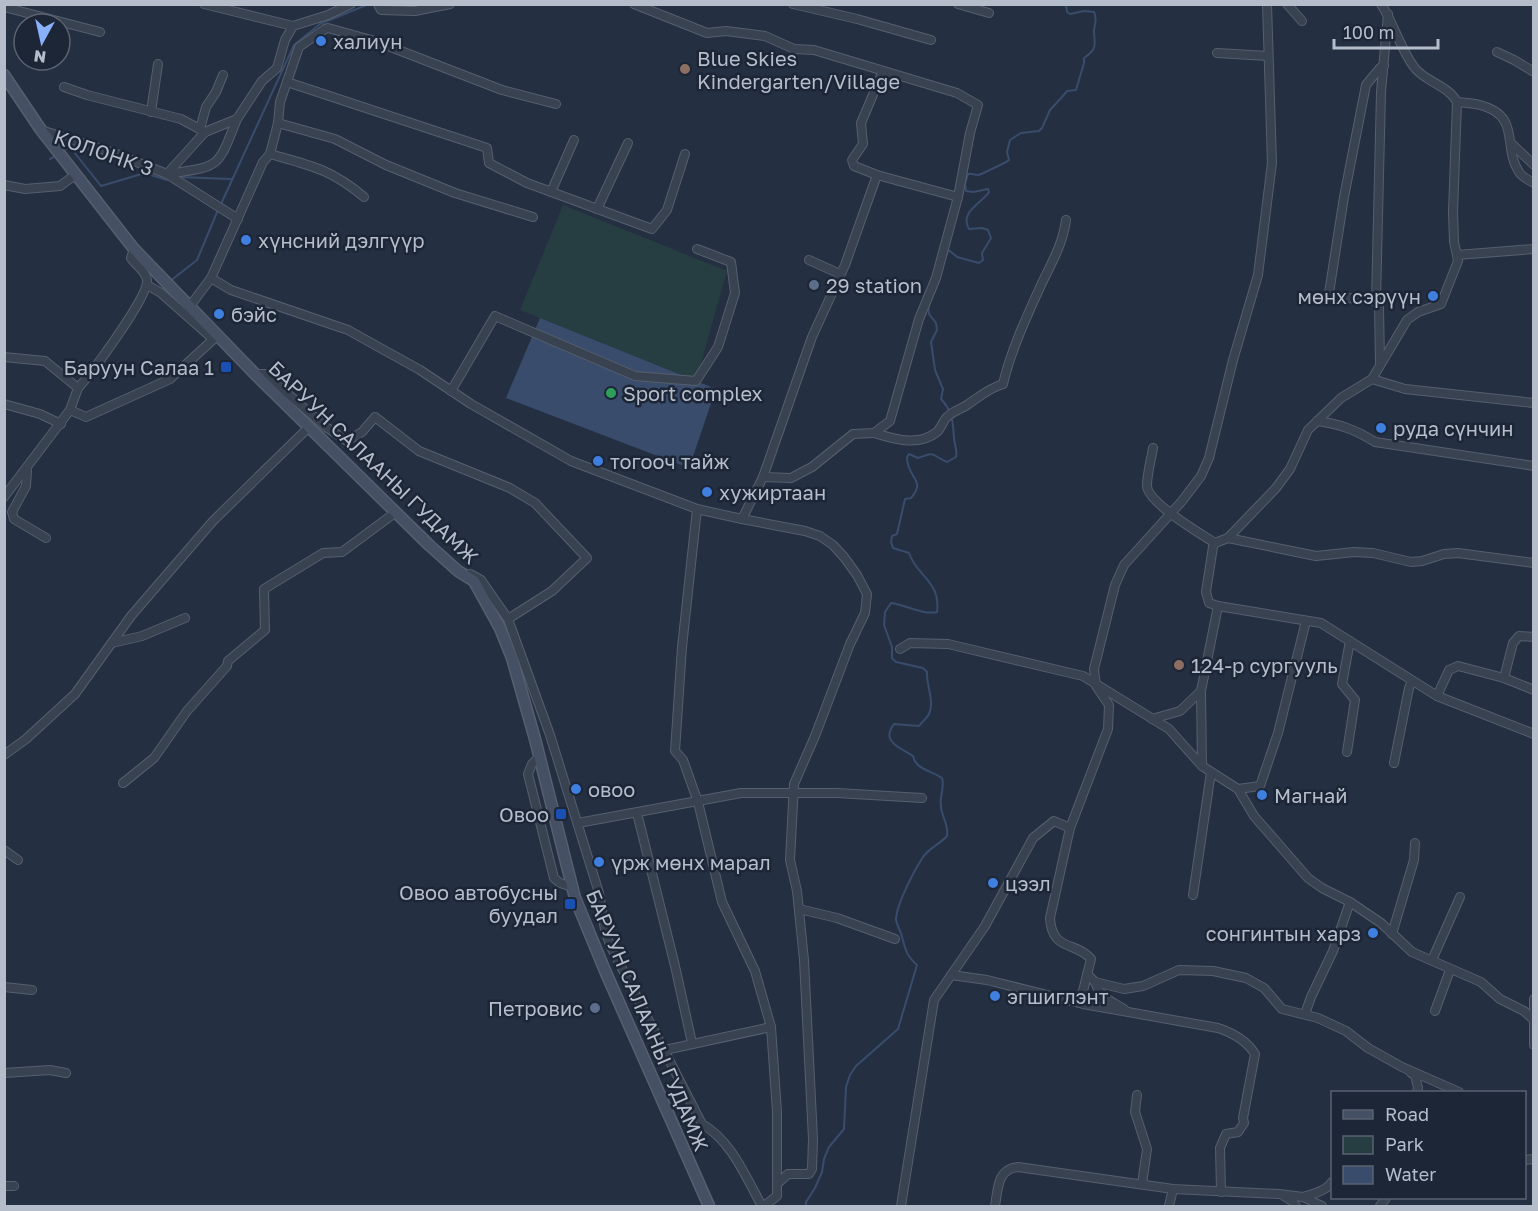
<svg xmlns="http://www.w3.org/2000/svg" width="1538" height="1211" font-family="'Golos Text',sans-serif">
	<rect width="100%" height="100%" fill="#242f42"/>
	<path fill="#263e42" d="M563,205L727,271L696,381L520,310Z"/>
	<path fill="#394c6b" d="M540,318L716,389L689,468L506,398Z"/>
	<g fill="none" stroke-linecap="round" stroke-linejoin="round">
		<g stroke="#394c6b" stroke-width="2">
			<path d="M391,4H415"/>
			<path d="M65,150L70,147L101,186L145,173L167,180"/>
			<path d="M50,159L54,157"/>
			<path d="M179,177L231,179"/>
			<path d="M221,204L294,45L320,24L369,4"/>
			<path d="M944,260L948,251H950L957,257L979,263L983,260L982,253L991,238L988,230L982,228L969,229C959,212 982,203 989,192L988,189L973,192L966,191L965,184L968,174C971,173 974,175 978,175C980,175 1007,162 1009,160L1007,152L1010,140L1021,133L1039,131L1042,128L1050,110L1062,97L1067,91L1076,90L1084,63V58C1097,49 1095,47 1094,32C1094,24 1098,20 1094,12L1084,11L1070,14L1067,12L1066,4"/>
			<path d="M169,282L197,260L218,210"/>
			<path d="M806,1206V1202L815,1188L822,1172L824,1159L829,1147L844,1129L846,1087L850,1075L856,1066L898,1029L917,965C906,955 906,951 902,937C901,931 897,926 896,920C896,905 914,871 923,857C928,849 941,843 947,836C949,825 942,818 941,807C939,796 945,788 942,778C932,771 915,769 913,756C901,748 880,742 894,724L919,726C922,722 927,718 929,714C935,701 926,685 927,672L923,668L896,662L892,658V647L884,625L885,612L891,603C906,605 922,615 937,612C941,581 917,577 909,553L893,548L891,542L892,536L897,534L905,499L911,498C927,479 907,479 907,457L909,454L918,458C938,451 930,455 947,462L956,457C958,450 954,445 954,437C952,419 954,414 941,399L943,389L935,370L931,342L937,330L936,323L929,314L928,304"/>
		</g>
		<defs>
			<g id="minor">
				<path d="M204,4L293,26"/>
				<path d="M378,4L381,10L415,11L450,4"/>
				<path d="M634,4L707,33L726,31L765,36L794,49L814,50L957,93L978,105L970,133L958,197L936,278L919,319L890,421L874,433L853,434L812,467L791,478L763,477"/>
				<path d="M793,4L857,19L931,40"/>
				<path d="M958,4L989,13"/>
				<path d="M1287,4L1302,21"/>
				<path d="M1381,4C1394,24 1400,48 1414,67C1425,82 1448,85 1457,102C1464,103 1473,103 1480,105C1522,116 1502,147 1519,172C1522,177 1528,180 1534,183"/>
				<path d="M4,7L100,32"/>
				<path d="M1497,52L1514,60L1534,72"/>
				<path d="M1217,53L1268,56"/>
				<path d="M883,71L861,123L863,144L852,160L854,166L877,175L958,197"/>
				<path d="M287,82L487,148L489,163L527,183L652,229L667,210L685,154"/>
				<path d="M64,87L87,95L181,119L205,132"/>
				<path d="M1457,102L1453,212L1454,242L1457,255"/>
				<path d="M151,112L158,64"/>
				<path d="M278,123L335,139L386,165L455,193L533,217"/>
				<path d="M200,129L206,107L216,92L223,75"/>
				<path d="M41,130L114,153L167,174L238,219"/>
				<path d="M1512,144L1534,165"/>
				<path d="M270,154C309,165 331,169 364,197"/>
				<path d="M167,174L205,132L237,119L262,81L277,68L285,40L293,26L328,15L351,4"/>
				<path d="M167,174C221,166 217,169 237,119"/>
				<path d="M4,185L25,189L60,186L75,175"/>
				<path d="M551,192L574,140"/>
				<path d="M597,209L628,143"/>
				<path d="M1534,249L1457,255L1458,261L1441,304L1418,312L1407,320L1372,379L1341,398L1308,430L1290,469L1276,488L1228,538L1215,543L1213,547L1206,592L1209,603L1218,606L1321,623L1437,696L1534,734"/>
				<path d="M809,260L840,274"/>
				<path d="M211,278L231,290L348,330L420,370L471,404L571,461L697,509L742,519L763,477L812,337L845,265L877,175"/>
				<path d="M147,285L161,293L213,339"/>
				<path d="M1376,301L1330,296L1329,293L1344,197L1366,85L1380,68L1384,66"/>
				<path d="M190,306L211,278L263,162L270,154L278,123L280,102L299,47L325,29L328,28L375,41L502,90L556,104"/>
				<path d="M4,357L45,361L78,388L70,410"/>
				<path d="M1380,363L1379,307L1376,301L1381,92L1388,14"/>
				<path d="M255,374H265L326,427L347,441L362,432L375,417L419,451L510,488L535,503L587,558L552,591L508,619"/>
				<path d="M1372,379L1405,389L1534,403"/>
				<path d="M78,388C91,374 149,296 147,280C146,271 135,265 131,258L134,249"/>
				<path d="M451,391L495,316L635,376L696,381L718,347L735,293L731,262L697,249"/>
				<path d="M4,404L40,414L61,424"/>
				<path d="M1317,421C1340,424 1356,430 1375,442L1534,466"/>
				<path d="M874,433C895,439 918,447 937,432C941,428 943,421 947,417C953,411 961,409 967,405C979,397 989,388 1003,384C1011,350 1027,316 1041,285C1051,264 1063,244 1066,220"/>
				<path d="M1153,448C1151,460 1147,474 1147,486C1148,503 1201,534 1215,543"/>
				<path d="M27,471L26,486L12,512L14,519L46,538"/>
				<path d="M4,497L70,410L86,417L170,379L218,335"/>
				<path d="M697,509L682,647L675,751L683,760L698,802L722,902L755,971L771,1027L777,1112V1196L764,1206"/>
				<path d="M742,519L805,531L820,536L833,545L844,557L857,575L867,594L865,613L850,644L815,736L794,784L790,860L797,891L804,960L813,1139L812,1169L809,1174H788L777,1184"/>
				<path d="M1228,538L1316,556L1354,552L1373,553L1411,562L1422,561L1444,554L1458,553L1534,563"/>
				<path d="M470,574L481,580L508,619L550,735L599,893L605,930L610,945L702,1124C732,1141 746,1178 762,1206"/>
				<path d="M112,643L142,636L185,618"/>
				<path d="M900,649L910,643L948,644L1083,676L1169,729L1202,766L1238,789L1254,816L1308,878L1322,888L1350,902L1381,923L1412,952L1481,982L1500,999L1524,1011L1534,1020"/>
				<path d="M1504,678L1513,643L1519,636L1534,637"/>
				<path d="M1201,691L1202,766"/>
				<path d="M1437,696L1449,670L1458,666L1504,678L1534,690"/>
				<path d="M1152,719L1180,711L1201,691L1218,606"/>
				<path d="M1347,752L1355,700L1342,684L1350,641"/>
				<path d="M4,755L26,739L75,694L131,616L213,521L309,427"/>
				<path d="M540,756L532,764L528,774L554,878L560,883L573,887"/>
				<path d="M1394,763L1409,688L1412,681"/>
				<path d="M123,783L154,758L187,711L227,666L228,661L265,630L264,589L323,553L342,552L396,512"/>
				<path d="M1238,789L1260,786L1278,733L1306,621"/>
				<path d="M637,813L675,966L692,1043"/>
				<path d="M578,823L741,793H837L922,798"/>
				<path d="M1070,828L1050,918C1052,952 1076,941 1091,959L1080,1003"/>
				<path d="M4,850L18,860"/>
				<path d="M1193,895L1211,772"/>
				<path d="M799,909L837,918L895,939"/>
				<path d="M1392,934L1414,860L1415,843"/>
				<path d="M1432,960L1460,897"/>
				<path d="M1087,974L1095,982L1124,989L1143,986L1179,970L1213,971L1246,978L1264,988L1282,1009L1318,1018L1346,1031L1368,1048L1402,1067L1459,1092"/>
				<path d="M951,975L987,980L1083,1004L1218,1028C1233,1033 1247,1041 1255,1054L1243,1118L1244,1123L1238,1132L1226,1134L1220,1148L1221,1192"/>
				<path d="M1095,982C1099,996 1112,1002 1124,1009"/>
				<path d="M4,987L32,990"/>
				<path d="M1534,999V1045"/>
				<path d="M1435,1011L1450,970"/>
				<path d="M1305,1014L1311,997L1333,951L1350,902"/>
				<path d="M665,1050L771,1027"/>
				<path d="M4,1073L50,1070L66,1073"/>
				<path d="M1411,1073L1415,1075L1418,1088L1417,1092"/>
				<path d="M1137,1095L1135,1112L1147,1149L1142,1184"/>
				<path d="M1524,1160L1534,1159"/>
				<path d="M4,1186H14"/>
				<path d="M1284,1196L1292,1201L1296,1206"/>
				<path d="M1303,1197C1313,1194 1326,1191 1332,1182"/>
				<path d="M901,1206L934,1000L985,926L1033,838L1054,821L1070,828L1108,729L1109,705L1096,686L1094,669L1115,585L1124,565L1182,501L1201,476L1209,458L1233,360L1258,275L1272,163L1267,4"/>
				<path d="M995,1206C998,1189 997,1169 1018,1167L1173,1189L1279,1194L1303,1197L1322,1206"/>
				<path d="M1169,1206L1173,1189"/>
				<path d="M1380,1206L1386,1198"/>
			</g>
			<path id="secondary" d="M4,75L41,130L134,249L255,374L429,545L458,571L474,581L500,628L512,658L535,739L575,898L606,973L709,1206"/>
		</defs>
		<use href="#minor" stroke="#565f6e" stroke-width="10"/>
		<use href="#secondary" stroke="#565f6e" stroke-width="13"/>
		<use href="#minor" stroke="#394251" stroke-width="8"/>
		<use href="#secondary" stroke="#465064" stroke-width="10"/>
	</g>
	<g fill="#3f7fe0" stroke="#1d2636" stroke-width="2">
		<circle cx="321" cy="41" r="6"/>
		<circle cx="246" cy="240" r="6"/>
		<circle cx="1433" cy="296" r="6"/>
		<circle cx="219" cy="314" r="6"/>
		<circle cx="1381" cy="428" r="6"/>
		<circle cx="598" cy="461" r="6"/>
		<circle cx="707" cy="492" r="6"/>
		<circle cx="576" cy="789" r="6"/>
		<circle cx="1262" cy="795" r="6"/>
		<circle cx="599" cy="862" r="6"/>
		<circle cx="993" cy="883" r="6"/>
		<circle cx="1373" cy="933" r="6"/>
		<circle cx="995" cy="996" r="6"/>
	</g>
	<g fill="#8d6e63" stroke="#1d2636" stroke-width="2">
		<circle cx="685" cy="69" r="6"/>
		<circle cx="1179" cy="665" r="6"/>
	</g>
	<g fill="#5c6f8a" stroke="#1d2636" stroke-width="2">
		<circle cx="814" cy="285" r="6"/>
		<circle cx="595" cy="1008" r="6"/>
	</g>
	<g fill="#1a4fb4" stroke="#1d2636" stroke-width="2">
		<rect x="220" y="361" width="12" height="12" rx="3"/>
		<rect x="555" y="808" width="12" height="12" rx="3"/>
		<rect x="564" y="898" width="12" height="12" rx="3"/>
	</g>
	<circle fill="#2e9e5b" stroke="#1d2636" stroke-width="2" cx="611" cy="393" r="6"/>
	<g text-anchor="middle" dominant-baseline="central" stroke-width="5" stroke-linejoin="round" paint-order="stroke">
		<g font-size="20" fill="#b5bdcb" stroke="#1d2636" text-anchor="start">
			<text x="333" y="41">халиун</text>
			<text x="697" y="58">Blue Skies<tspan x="697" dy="23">Kindergarten/Village</tspan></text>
			<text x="258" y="240">хүнсний дэлгүүр</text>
			<text x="826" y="285">29 station</text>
			<text x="1421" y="296" text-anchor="end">мөнх сэрүүн</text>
			<text x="231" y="314">бэйс</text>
			<text x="214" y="367" text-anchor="end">Баруун Салаа 1</text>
			<text x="623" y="393">Sport complex</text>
			<text x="1393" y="428">руда сүнчин</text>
			<text x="610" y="461">тогооч тайж</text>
			<text x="719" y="492">хужиртаан</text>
			<text x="1191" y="665">124-р сургууль</text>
			<text x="588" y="789">овоо</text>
			<text x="1274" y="795">Магнай</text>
			<text x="549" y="814" text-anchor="end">Овоо</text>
			<text x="611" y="862">үрж мөнх марал</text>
			<text x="1005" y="883">цээл</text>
			<text x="558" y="892" text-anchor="end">Овоо автобусны<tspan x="558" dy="23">буудал</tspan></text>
			<text x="1361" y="933" text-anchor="end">сонгинтын харз</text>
			<text x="1007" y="996">эгшиглэнт</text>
			<text x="583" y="1008" text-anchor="end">Петровис</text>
		</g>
		<g font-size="20" fill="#b5bdcb" stroke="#1d2636">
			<text transform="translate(104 152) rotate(19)">КОЛОНК 3</text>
			<text transform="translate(374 462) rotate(44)">БАРУУН САЛААНЫ ГУДАМЖ</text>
			<text transform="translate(648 1020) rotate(67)">БАРУУН САЛААНЫ ГУДАМЖ</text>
		</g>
	</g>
	<rect width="1538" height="1211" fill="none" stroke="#b5bdcb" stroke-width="12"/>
	<rect x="1331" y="1091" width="195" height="108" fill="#1d2636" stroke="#5a6272" stroke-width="1.5"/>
	<rect x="1343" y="1110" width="30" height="9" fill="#465064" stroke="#5a6272" stroke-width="1.5"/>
	<text x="1385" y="1121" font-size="18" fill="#b5bdcb">Road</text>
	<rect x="1343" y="1136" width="30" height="18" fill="#263e42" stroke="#5a6272" stroke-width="1.5"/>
	<text x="1385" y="1151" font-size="18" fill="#b5bdcb">Park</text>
	<rect x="1343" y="1166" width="30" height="18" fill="#394c6b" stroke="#5a6272" stroke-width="1.5"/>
	<text x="1385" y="1181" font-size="18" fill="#b5bdcb">Water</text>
	<g transform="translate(42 42) rotate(188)"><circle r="28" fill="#1d2636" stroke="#5a6272" stroke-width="1.5"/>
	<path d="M0-4.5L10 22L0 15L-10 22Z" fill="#89b0fd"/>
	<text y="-9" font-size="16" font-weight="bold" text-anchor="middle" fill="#b5bdcb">N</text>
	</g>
	<path d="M1334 39v9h104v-9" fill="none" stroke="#b5bdcb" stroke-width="3"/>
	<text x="1343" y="39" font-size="18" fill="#b5bdcb" stroke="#1d2636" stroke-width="4.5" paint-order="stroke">100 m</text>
</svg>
